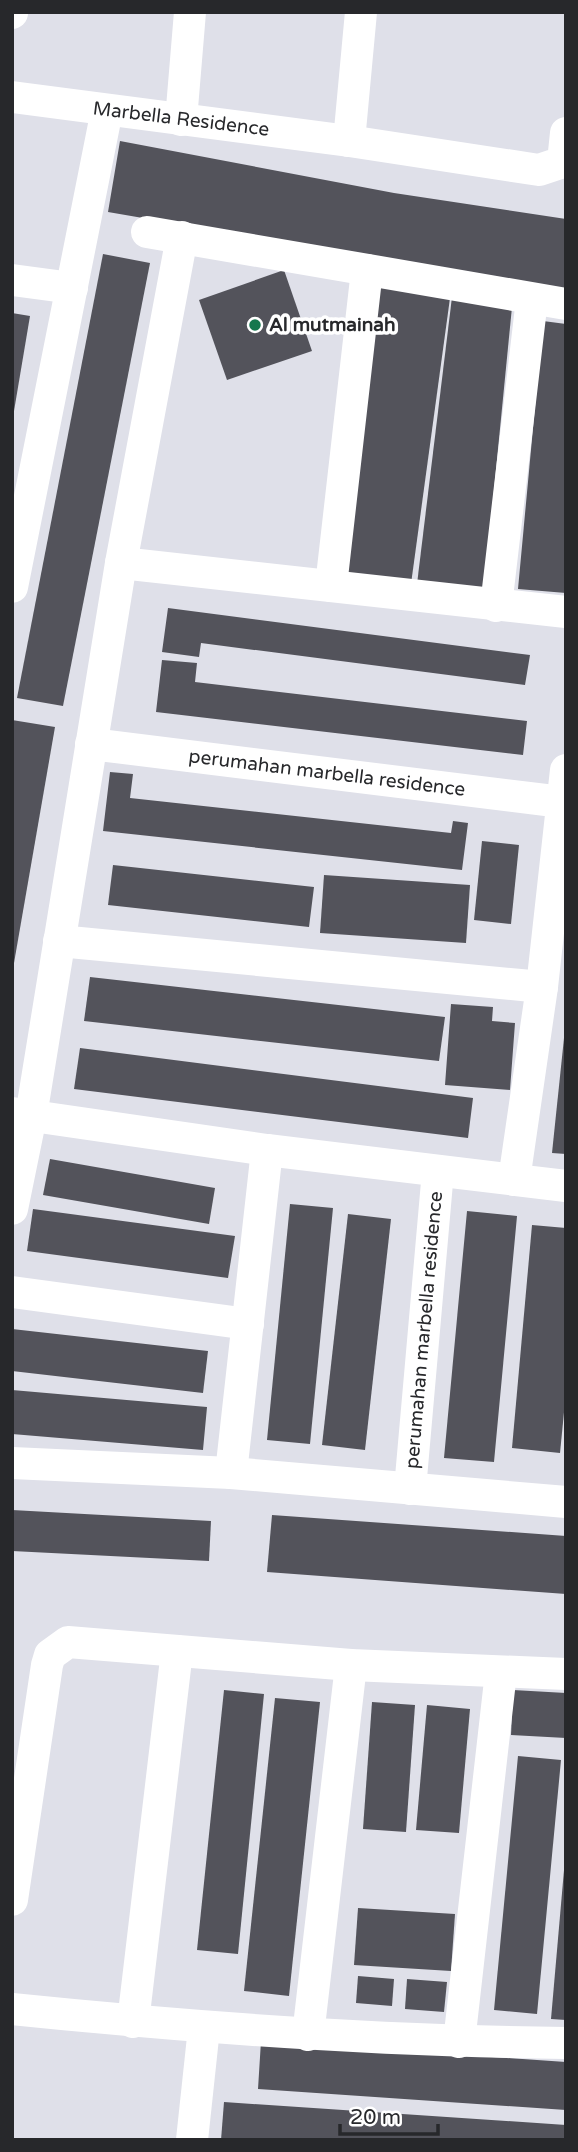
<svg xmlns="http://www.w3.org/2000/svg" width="578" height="2152" font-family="'Varela Round',sans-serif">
	<rect width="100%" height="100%" fill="#dfe0e9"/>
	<g fill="#53535b">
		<path d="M120,141L394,193L566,219V291L108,212Z"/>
		<path d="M103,254L150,263L63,706L17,698Z"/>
		<path d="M284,270L312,351L227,380L199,300Z"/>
		<path d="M380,285L450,298L411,584L340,573Z"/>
		<path d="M452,297L512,307L484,591L417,584Z"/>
		<path d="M12,313L30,316L14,411H12Z"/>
		<path d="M543,321L566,324V593L518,589Z"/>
		<path d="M168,608L530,655L525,685L201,643L199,657L162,652Z"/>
		<path d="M162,660L197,663L195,682L527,721L523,755L156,712Z"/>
		<path d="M12,720L55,727L14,963H12Z"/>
		<path d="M110,772L133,774L130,798L451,833L453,821L468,823L462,870L103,831Z"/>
		<path d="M482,841L519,845L511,924L474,920Z"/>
		<path d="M113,865L314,887L309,927L108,905Z"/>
		<path d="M324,875L470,885L466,943L320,933Z"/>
		<path d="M90,977L445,1017L439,1061L84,1021Z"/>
		<path d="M451,1004L493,1007L492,1021L515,1023L510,1090L445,1085Z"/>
		<path d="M564,1038H566V1154L552,1153Z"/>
		<path d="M80,1048L473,1098L468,1138L74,1089Z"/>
		<path d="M50,1159L215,1188L209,1224L43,1195Z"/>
		<path d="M290,1204L333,1208L310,1444L267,1440Z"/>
		<path d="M33,1209L235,1236L228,1278L27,1251Z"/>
		<path d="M467,1211L517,1216L494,1462L444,1458Z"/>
		<path d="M348,1214L391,1219L365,1450L322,1445Z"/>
		<path d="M532,1225L566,1228V1392L560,1453L512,1448Z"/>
		<path d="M12,1329L208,1351L203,1393L12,1371Z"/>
		<path d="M12,1390L207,1407L203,1450L12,1434Z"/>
		<path d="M12,1510L211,1521L209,1561L12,1551Z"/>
		<path d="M272,1515L566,1536V1594L267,1572Z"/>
		<path d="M224,1690L264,1694L238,1954L197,1950Z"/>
		<path d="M513,1690L566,1693V1738L511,1735Z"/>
		<path d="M275,1698L320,1702L289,1996L244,1991Z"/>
		<path d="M372,1702L415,1705L406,1832L363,1829Z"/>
		<path d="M427,1705L470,1709L459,1833L416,1830Z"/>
		<path d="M518,1756L561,1760L537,2014L494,2010Z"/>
		<path d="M564,1870H566V2020L551,2019Z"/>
		<path d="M358,1908L455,1914L451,1971L354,1965Z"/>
		<path d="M358,1976L394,1979L392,2006L356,2003Z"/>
		<path d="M407,1979L447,1982L444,2012L405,2009Z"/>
		<path d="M261,2041L566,2062V2110L258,2089Z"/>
		<path d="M224,2102L566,2125V2140H221Z"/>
	</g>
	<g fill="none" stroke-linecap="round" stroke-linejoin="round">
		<g stroke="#fff" stroke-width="32">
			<path d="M12,13V12"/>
			<path d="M12,97L349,141L539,170L563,162L566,133"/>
			<path d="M181,120L190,12"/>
			<path d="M349,141L361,12"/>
			<path d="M147,232L566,304"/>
			<path d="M12,280L72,288"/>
			<path d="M121,563L566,612"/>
			<path d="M331,586L367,270"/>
			<path d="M12,587L107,110"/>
			<path d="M496,606L532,299"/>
			<path d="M91,744L562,802"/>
			<path d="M59,941L542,987"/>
			<path d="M12,1113L267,1150L566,1186"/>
			<path d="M514,1180L542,987L566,770"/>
			<path d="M12,1209L31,1116L121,563L182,237"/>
			<path d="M12,1292L248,1324"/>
			<path d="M12,1463L231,1473L566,1502"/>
			<path d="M231,1473L267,1150"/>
			<path d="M410,1489L438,1171"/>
			<path d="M12,1900L47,1665L50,1655L68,1642L351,1665L566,1674"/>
			<path d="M12,2009C197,2028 380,2041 566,2043"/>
			<path d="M133,2022L177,1651"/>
			<path d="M308,2035L351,1665"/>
			<path d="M459,2042L501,1672"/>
			<path d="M192,2140L204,2028"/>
		</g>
	</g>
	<circle fill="#15774e" stroke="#fff" stroke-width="2.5" cx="255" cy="325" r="7"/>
	<g text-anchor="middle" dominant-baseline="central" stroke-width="7" stroke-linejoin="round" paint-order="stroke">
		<g font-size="19" fill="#27282b" stroke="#fff">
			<text transform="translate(181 119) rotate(7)">Marbella Residence</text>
			<text transform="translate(327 773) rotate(7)">perumahan marbella residence</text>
			<text transform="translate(424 1330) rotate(-85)">perumahan marbella residence</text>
		</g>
		<g font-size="19" font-weight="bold" fill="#27282b" stroke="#fff" text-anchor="start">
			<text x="269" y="325">Al mutmainah</text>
		</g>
	</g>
	<rect width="578" height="2152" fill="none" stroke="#27282b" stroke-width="28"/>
	<path d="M340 2124v10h98v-10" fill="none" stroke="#27282b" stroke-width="3.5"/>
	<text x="350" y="2124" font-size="21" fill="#27282b" stroke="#ffffff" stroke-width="5" paint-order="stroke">20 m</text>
</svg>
